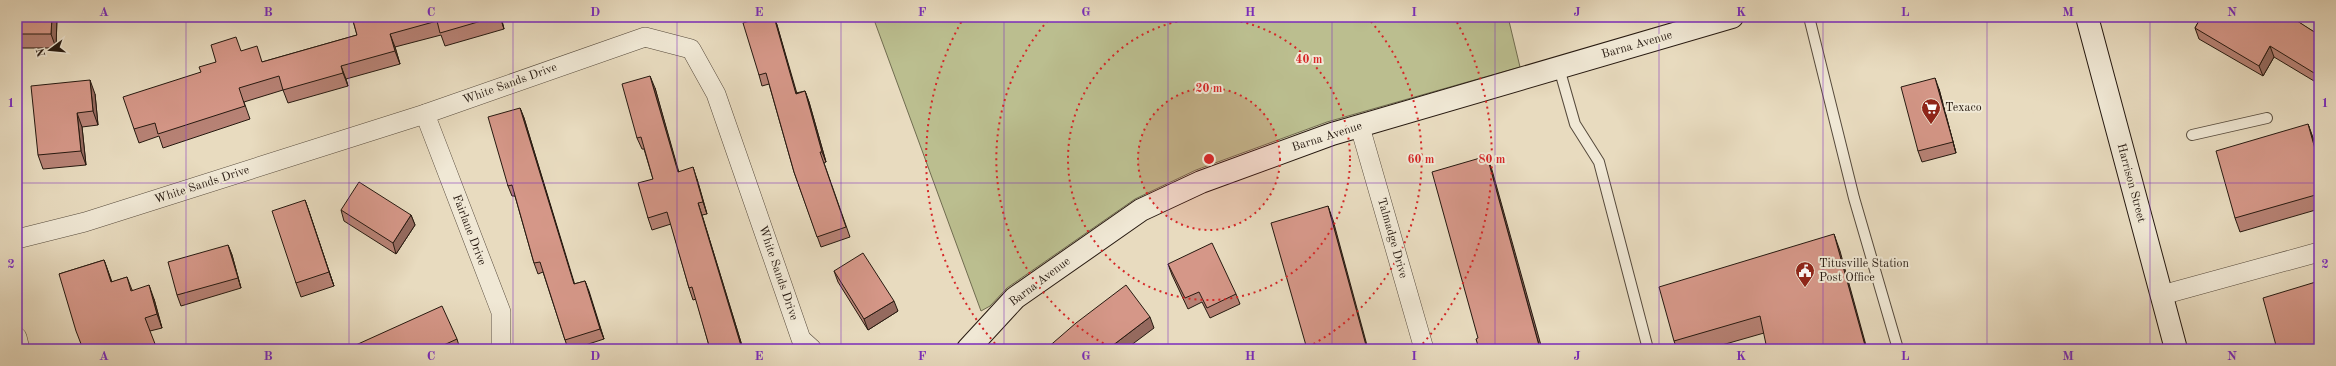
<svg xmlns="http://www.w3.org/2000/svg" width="2336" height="366" font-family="'Old Standard TT',serif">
	<rect width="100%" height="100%" fill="#e8dbbf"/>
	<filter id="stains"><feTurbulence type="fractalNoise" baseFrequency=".005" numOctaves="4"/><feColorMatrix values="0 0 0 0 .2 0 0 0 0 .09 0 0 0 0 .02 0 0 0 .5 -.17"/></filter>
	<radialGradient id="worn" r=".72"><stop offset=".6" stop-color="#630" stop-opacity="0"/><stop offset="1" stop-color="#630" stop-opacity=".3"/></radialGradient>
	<path fill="#bbbe8f" stroke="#706c50" d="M873,17H1508L1520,67L1327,122L1196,170L1135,199L1007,288L990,306L981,311Z"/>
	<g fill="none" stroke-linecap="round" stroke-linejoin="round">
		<defs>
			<g id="lane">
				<path d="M1809,17L1854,198L1898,349"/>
				<path d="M1559,68L1575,124L1599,162L1648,349"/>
				<path d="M2192,135L2267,118"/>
			</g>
			<g id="street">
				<path d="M425,114L501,312V349"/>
				<path d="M1360,127L1424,349"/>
				<path d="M17,239L85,222L425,114L645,37L691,49L716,94L801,339L812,349"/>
				<path d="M2162,295L2319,252"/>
				<path d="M17,337L20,349"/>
			</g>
			<g id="secondary">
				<path d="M2087,17L2176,349"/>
				<path d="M968,349L1015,298L1141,210L1201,182L1332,134L1732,17"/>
			</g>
		</defs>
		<use href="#lane" stroke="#564a3c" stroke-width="12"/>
		<use href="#street" stroke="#564a3c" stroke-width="20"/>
		<use href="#secondary" stroke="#261910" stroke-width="24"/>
		<use href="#lane" stroke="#f0e8d5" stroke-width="10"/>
		<use href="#street" stroke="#f0e8d5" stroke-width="19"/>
		<use href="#secondary" stroke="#f0e8d5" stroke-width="22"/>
	</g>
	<g fill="#b78275" stroke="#261910">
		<path d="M57,17L56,48H22L17,34Z"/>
		<path d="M352,17H501L504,29L445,46L441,35L395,47L400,64L346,79L348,86L288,103L283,90L244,102L250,119L163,148L159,136L139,143L134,129L201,72L216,62L241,51L262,62L357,35Z"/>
		<path d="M774,17L777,25L796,93L805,91L809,102L826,162L824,163L850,237L821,247L794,172L769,84L762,86L759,75Z"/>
		<path d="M2201,17H2297L2295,20L2319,35V84L2274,57L2263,76L2199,39L2195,28Z"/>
		<path d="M655,88L678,171L697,179L707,214L702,215L743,349H710L696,299L693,300L689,288L671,224L652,230L648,218L653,179L644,149H642L637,138Z"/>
		<path d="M1939,89L1956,153L1922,162L1918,151Z"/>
		<path d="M95,94L98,125L82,127L86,165L43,169L38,155Z"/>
		<path d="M520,108L524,118L574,284L585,281L604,339L573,349H568L543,272L538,274L534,263L515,196H512L508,186Z"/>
		<path d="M2308,124L2313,138L2319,159V209L2240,232L2235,218Z"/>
		<path d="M305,200L334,286L301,297L296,283Z"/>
		<path d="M341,210L411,215L415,225L396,254L344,221Z"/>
		<path d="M228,245L232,255L241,288L181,306L177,295Z"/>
		<path d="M1840,251L1764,333L1708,349H1677L1674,341Z"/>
		<path d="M104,260L112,282L127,277L132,290L154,299L162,328L150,331L59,274Z"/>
		<path d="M1168,264L1236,294L1240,304L1210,318L1202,302L1188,309L1172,275Z"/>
		<path d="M834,271L898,311L868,330L838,282Z"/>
		<path d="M2319,281V349H2277Z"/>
		<path d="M457,339L460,349H347Z"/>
	</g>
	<g fill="#956a5f" stroke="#261910">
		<path d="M52,17H57L56,48L51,34Z"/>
		<path d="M500,17H501L504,29Z"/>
		<path d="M774,17L777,25L800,104L796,94Z"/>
		<path d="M2289,17H2297L2292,26Z"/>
		<path d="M390,34L395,47L400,64L395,51Z"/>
		<path d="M2270,46L2274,57L2263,76L2259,66Z"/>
		<path d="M341,66L346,79L348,86L343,73Z"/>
		<path d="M650,76L655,88L682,183L678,172Z"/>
		<path d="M1935,78L1939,89L1956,153L1953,142Z"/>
		<path d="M90,80L95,94L98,125L93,111Z"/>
		<path d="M805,91L809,102L826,162L822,152Z"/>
		<path d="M520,108L524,118L578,295L574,284Z"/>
		<path d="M77,113L82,127L86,165L81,151Z"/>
		<path d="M2308,124L2313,138L2319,159V163Z"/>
		<path d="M1487,156L1492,170L1542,349H1540Z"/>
		<path d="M693,167L697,179L707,214L703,202Z"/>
		<path d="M305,200L310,214L334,286L329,272Z"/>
		<path d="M698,203L702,215L743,349H742Z"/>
		<path d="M1328,206L1333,220L1368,349H1367Z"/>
		<path d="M411,215L415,225L396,254L393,243Z"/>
		<path d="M1834,234L1840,251L1867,349H1866Z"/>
		<path d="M228,245L232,255L241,288L238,278Z"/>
		<path d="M104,260L109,274L116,296L111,282Z"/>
		<path d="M585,281L589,291L604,339L600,329Z"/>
		<path d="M149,285L154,299L162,328L157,314Z"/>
		<path d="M894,301L898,311L868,330L864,319Z"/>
		<path d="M1150,317L1154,328L1126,349H1108Z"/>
	</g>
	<g fill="#d59788" stroke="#261910">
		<path d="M17,17H52L51,34H17Z"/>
		<path d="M352,17H495L440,33L437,21L390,34L395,51L341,66L343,73L283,90L279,76L239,88L245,106L158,134L155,123L134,129L123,97L201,72L199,67L216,62L211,45L236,37L241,51L257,46L262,62L357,35Z"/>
		<path d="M763,17H774L796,94L805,91L822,152H820L846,227L817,237L794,172L766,73L759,75L743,23Z"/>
		<path d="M2201,17H2291L2319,35V76L2270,46L2259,66L2195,28Z"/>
		<path d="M650,76L678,172L693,167L703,202L698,203L742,349H710L692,287L689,288L667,212L648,218L638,183L653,179L641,137L637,138L622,84Z"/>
		<path d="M1935,78L1953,142L1918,151L1901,87Z"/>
		<path d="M90,80L93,111L77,113L81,151L38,155L31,86Z"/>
		<path d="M520,108L574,284L585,281L600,329L565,340L540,262L534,263L512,185L508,186L488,117Z"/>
		<path d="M2308,124L2319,163V194L2235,218L2216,151Z"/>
		<path d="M1487,156L1540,349H1479L1476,339L1478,338L1432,172Z"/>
		<path d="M359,182L411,215L393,243L341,210Z"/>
		<path d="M305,200L329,272L296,283L272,211Z"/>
		<path d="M1328,206L1367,349H1307L1271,223Z"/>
		<path d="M1834,234L1866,349H1767L1760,316L1674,341L1659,287Z"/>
		<path d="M1212,243L1236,294L1207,308L1199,292L1185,298L1168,264Z"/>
		<path d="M228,245L238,278L177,295L168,262Z"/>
		<path d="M863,253L894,301L864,319L834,271Z"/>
		<path d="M104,260L111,282L127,277L131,291L149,285L157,314L145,318L157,349H83L76,331L59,274Z"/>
		<path d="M2319,281V343L2299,349H2277L2263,298Z"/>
		<path d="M1126,285L1150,317L1108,349H1046L1076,323Z"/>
		<path d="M442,306L457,339L435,349H347Z"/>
	</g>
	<path fill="none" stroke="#7b2cbf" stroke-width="1" stroke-opacity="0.55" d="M186,17V349M349,17V349M513,17V349M677,17V349M841,17V349M1004,17V349M1168,17V349M1332,17V349M1495,17V349M1659,17V349M1823,17V349M1987,17V349M2150,17V349M17,183H2319"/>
	<circle cx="1209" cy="159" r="71" fill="#d62828" fill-opacity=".12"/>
	<g fill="none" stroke="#d62828" stroke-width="2" stroke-dasharray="2 4">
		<circle cx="1209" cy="159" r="71"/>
		<circle cx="1209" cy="159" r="141"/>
		<path d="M1114 349A212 212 0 0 1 1051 17M1367 17A212 212 0 0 1 1304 349"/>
		<path d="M999 348A283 283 0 0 1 964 17M1454 17A283 283 0 0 1 1419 348"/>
	</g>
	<defs>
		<symbol id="supermarket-pin" viewBox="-11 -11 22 30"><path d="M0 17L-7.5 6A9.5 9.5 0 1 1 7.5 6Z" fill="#8f2418" stroke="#f0e8d5"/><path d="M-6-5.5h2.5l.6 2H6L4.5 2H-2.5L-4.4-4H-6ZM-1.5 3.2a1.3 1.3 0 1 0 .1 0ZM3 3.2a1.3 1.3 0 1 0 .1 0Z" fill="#fff"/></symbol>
		<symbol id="civic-pin" viewBox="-11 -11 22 30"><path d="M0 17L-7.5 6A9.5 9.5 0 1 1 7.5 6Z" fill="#8f2418" stroke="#f0e8d5"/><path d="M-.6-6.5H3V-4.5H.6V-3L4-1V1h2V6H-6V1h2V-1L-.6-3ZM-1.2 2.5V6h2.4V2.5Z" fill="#fff"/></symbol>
	</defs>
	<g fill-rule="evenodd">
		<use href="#supermarket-pin" x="1920" y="97" width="22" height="30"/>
		<use href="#civic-pin" x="1794" y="260" width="22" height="30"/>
	</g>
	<g text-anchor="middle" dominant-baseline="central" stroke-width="4" stroke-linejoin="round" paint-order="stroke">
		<g font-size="12" fill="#261910" stroke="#f0e8d5">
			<text transform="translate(1637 45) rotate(-16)">Barna Avenue</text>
			<text transform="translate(510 84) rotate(-20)">White Sands Drive</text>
			<text transform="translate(1327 137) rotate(-18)">Barna Avenue</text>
			<text transform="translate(2131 183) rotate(75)">Harrison Street</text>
			<text transform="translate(202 185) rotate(-18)">White Sands Drive</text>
			<text transform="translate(469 230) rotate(69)">Fairlane Drive</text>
			<text transform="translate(1392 238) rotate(74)">Talmadge Drive</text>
			<text transform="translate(778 273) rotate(71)">White Sands Drive</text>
			<text transform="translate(1040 282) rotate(-37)">Barna Avenue</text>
		</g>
		<g font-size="12" fill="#261910" stroke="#f0e8d5" text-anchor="start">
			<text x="1945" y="108">Texaco</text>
			<text x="1819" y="264">Titusville Station<tspan x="1819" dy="14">Post Office</tspan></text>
		</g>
	</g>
	<circle cx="1209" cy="159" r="6" fill="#d62828" stroke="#f0e8d5" stroke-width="2"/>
	<g font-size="12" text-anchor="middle" font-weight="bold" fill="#d62828" stroke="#f0e8d5" stroke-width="4" stroke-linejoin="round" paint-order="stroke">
		<text x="1309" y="63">40 m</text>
		<text x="1209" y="92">20 m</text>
		<text x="1421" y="163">60 m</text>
		<text x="1492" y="163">80 m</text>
	</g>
	<rect width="2336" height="366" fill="none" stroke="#e8dbbf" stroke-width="44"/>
	<g transform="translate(50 50) rotate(254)" stroke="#f0e8d5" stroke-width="3" paint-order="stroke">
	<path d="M0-3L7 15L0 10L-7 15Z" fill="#261910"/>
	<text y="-6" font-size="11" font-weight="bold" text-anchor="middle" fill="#261910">N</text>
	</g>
	<rect x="22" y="22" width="2292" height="322" fill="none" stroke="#7b2cbf" stroke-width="1.5"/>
	<g font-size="13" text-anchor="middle" font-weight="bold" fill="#7b2cbf">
		<text x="104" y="16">A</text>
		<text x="268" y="16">B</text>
		<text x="431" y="16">C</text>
		<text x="595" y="16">D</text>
		<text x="759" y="16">E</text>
		<text x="922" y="16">F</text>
		<text x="1086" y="16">G</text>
		<text x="1250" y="16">H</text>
		<text x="1414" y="16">I</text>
		<text x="1577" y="16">J</text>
		<text x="1741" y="16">K</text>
		<text x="1905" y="16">L</text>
		<text x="2068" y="16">M</text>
		<text x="2232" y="16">N</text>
		<text x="11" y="107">1</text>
		<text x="2325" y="107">1</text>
		<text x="11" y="268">2</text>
		<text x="2325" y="268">2</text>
		<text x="104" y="360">A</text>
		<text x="268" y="360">B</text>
		<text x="431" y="360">C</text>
		<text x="595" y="360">D</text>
		<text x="759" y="360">E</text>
		<text x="922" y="360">F</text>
		<text x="1086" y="360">G</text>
		<text x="1250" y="360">H</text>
		<text x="1414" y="360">I</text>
		<text x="1577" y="360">J</text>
		<text x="1741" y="360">K</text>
		<text x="1905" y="360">L</text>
		<text x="2068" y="360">M</text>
		<text x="2232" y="360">N</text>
	</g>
	<rect width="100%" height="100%" filter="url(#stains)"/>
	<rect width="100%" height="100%" fill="url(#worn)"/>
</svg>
